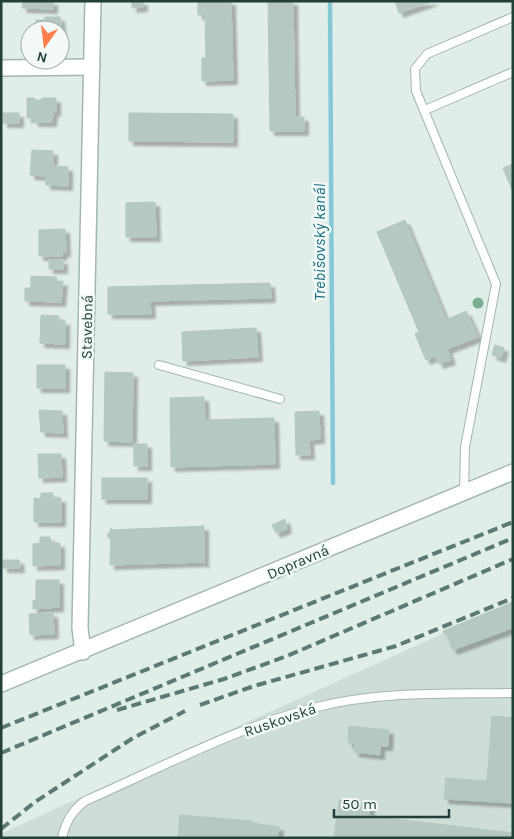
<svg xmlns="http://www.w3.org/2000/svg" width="514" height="839" font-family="Karla,sans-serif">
	<defs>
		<filter id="shadow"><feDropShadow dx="4.5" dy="4.5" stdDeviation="1" flood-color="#0004"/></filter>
	</defs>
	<rect width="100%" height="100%" fill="#e1ede8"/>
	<path fill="#cfddd7" d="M513,602V838H1V834L59,807Z"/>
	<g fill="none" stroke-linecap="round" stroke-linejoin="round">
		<path stroke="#84c8d7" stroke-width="4.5" d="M330,1L333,483"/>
	</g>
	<g fill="#b6c8c1" stroke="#b3c7c0" filter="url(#shadow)">
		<path d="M23,1H53V9L22,8Z"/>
		<path d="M132,1H143V7L132,8Z"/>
		<path d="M198,1H231L233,80L202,81V58H206L205,15H198Z"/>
		<path d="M268,1H293L295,117H304V131H270Z"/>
		<path d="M395,1H433L399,13Z"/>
		<path d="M45,17H60L63,45H60V30H36V20H45Z"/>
		<path d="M27,98H34L35,100H42V98H56V112H53L52,122H34V118H27Z"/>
		<rect x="3" y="113" width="16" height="10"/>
		<path d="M129,113L233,114V142L129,141Z"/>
		<path d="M32,150L53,151V166L68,167V186L46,185V176L30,175Z"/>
		<path d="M513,164V192L503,168Z"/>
		<path d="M155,202L156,237H126V203Z"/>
		<path d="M405,220L446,320L466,311L478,337L447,349L451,360L439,364L436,356L426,360L415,334L419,332L377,232Z"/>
		<path d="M65,229L66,252L62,253V256H39V230Z"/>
		<rect x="49" y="260" width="14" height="9"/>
		<path d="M31,276L56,277L57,282L63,281L61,302L25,301V288H31Z"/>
		<path d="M270,283L271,298L150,301L151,314H108V287Z"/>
		<path d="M41,315L59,316L58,321H65V344L40,343Z"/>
		<path d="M256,328L258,357L183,361L182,332Z"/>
		<path d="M495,345L504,348L501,358L492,355Z"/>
		<rect x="37" y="365" width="28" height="23"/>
		<path d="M105,372L133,373L132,442L104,441Z"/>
		<path d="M204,397L205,420L274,418L275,464L171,467L170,398Z"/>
		<path d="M39,410L62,411L63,433L41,432Z"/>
		<path d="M319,411L320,439L309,440L310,455H296L295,412Z"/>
		<rect x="134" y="444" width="13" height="22"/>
		<path d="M38,454H61L62,477L39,478Z"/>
		<rect x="102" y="478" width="45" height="21"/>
		<path d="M41,493H53V498H61V522H34V498L41,499Z"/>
		<path d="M285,519L287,529L276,533L272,525Z"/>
		<path d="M204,526V564V562L110,565L111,538H108V533H110L111,528V530Z"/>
		<path d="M40,537H50L51,543H60V565L33,566V544L40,543Z"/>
		<path d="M3,560H19L20,568H3Z"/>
		<path d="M36,580H59V607L33,609V601L36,600Z"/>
		<path d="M513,602V628L507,630L499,610L444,634L443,631Z"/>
		<path d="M499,610L507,630L453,650L446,633Z"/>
		<path d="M53,613L54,634L30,635L29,614Z"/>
		<path d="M492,716L513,718V803L444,799L446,778L487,781Z"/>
		<path d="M349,726L389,730L388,746H380V755L354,752L355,743H348Z"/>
		<path d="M339,800L370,804L369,816L513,833V838H334Z"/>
		<path d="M180,815L252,821V823L279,827L278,838H178Z"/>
	</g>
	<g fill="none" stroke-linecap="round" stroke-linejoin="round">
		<defs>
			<g id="service">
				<path d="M425,110L513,72"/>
				<path d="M159,365L280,399"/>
				<path d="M464,493L465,447L496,284L416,91L415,69L427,54L513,17"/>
				<path d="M62,838C66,821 72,811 85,801C158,769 239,726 317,707C381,691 447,694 513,693"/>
			</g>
			<g id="minor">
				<path d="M1,68L92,67"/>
				<path d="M83,652L80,628L93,1"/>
			</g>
			<path id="tertiary" d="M1,684L513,472"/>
		</defs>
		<use href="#service" stroke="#a3b6b0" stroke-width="10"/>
		<use href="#minor" stroke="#a3b6b0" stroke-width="18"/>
		<use href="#tertiary" stroke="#a3b6b0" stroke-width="18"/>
		<use href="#service" stroke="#fff" stroke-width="8"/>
		<use href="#minor" stroke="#fff" stroke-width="15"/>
		<use href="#tertiary" stroke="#fff" stroke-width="15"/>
		<g stroke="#5a7b73" stroke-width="4" stroke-dasharray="10 5" stroke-linecap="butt">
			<path d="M200,705L254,686L396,646L513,598"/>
			<path d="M117,710L224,679L287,656L513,559"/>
			<path d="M1,728L513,522"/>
			<path d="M1,753L513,538"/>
			<path d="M1,829L35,802L133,738L185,711"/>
		</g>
	</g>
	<circle fill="#7aae91" cx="478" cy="303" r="5.5"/>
	<g text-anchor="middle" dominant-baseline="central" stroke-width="5" stroke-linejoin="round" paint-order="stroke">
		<g font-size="15" fill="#204038" stroke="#f2f9f6">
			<text transform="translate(87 327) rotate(-89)">Stavebná</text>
			<text transform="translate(298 562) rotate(-23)">Dopravná</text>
			<text transform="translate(280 720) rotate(-19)">Ruskovská</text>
		</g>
		<g font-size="16" font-style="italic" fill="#146c81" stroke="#f2f9f6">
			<text transform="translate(319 242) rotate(-90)">Trebišovský kanál</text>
		</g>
	</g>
	<rect width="514" height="839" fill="none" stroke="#204038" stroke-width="5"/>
	<g transform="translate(45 45) rotate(194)"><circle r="24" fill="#f2f9f6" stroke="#9eafaa"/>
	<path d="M0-4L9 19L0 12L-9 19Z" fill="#ff7f4d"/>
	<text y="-8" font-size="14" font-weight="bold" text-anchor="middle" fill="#204038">N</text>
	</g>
	<path d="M334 809v8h115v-8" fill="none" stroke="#204038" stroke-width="2.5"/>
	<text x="342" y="809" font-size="15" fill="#204038" stroke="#f2f9f6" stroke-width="4" paint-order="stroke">50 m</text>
</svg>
